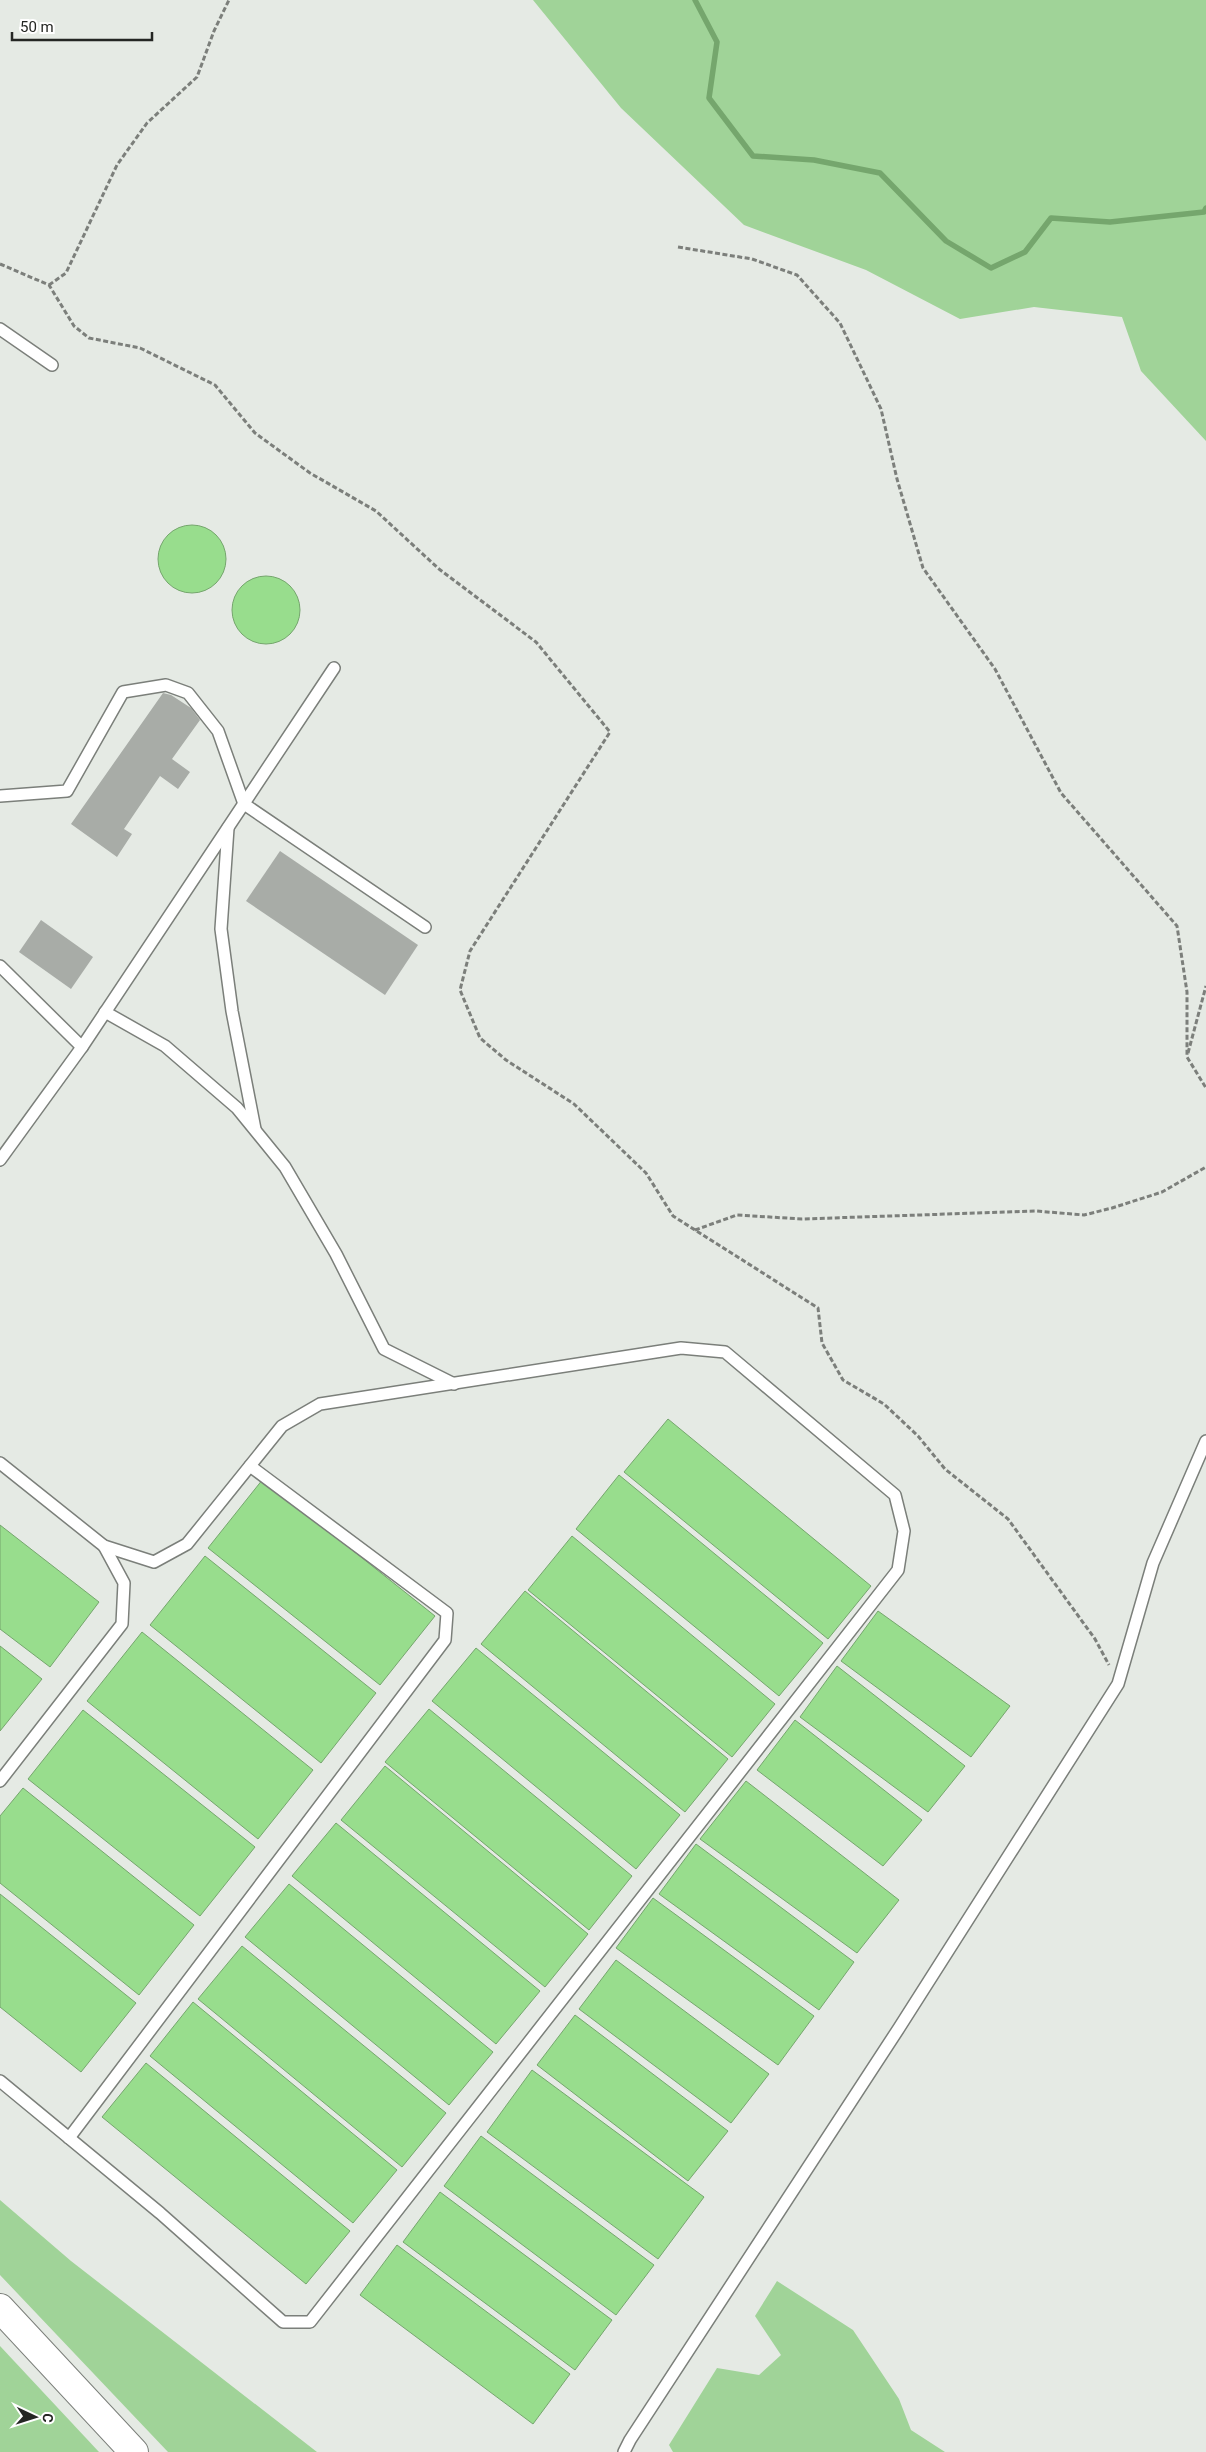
<svg xmlns="http://www.w3.org/2000/svg" width="1206" height="2452" font-family="Roboto,sans-serif">
	<rect width="100%" height="100%" fill="#e5eae4"/>
	<g fill="#a0d398">
		<path d="M533,0H1206V441L1141,371L1122,317L1034,307L960,319L866,270L744,225L621,108Z"/>
		<path d="M0,2200L71,2261L317,2452H168L0,2275Z"/>
		<path d="M777,2281L853,2330L899,2399L911,2430L945,2452H673L669,2445L717,2368L759,2375L781,2355L755,2316Z"/>
		<path d="M0,2346L99,2452H0Z"/>
	</g>
	<g fill="#98dd8d" stroke="#75a66d">
		<circle cx="192" cy="559" r="34"/>
		<circle cx="266" cy="610" r="34"/>
		<path d="M668,1419L871,1586L828,1639L624,1472Z"/>
		<path d="M619,1475L823,1643L779,1696L576,1529Z"/>
		<path d="M263,1479L435,1616L380,1685L208,1548Z"/>
		<path d="M0,1525L99,1602L50,1667L0,1629Z"/>
		<path d="M572,1536L775,1704L732,1757L528,1590Z"/>
		<path d="M205,1556L376,1693L321,1763L150,1625Z"/>
		<path d="M525,1591L728,1759L685,1812L481,1644Z"/>
		<path d="M878,1611L1010,1706L971,1757L841,1661Z"/>
		<path d="M142,1632L313,1770L258,1839L87,1701Z"/>
		<path d="M0,1646L42,1679L0,1731Z"/>
		<path d="M476,1648L680,1815L636,1869L432,1701Z"/>
		<path d="M837,1666L965,1766L928,1812L800,1717Z"/>
		<path d="M429,1709L632,1876L589,1930L385,1762Z"/>
		<path d="M83,1710L255,1847L200,1916L28,1779Z"/>
		<path d="M795,1720L922,1820L883,1866L757,1770Z"/>
		<path d="M385,1766L588,1934L545,1987L341,1820Z"/>
		<path d="M746,1781L899,1900L857,1953L700,1839Z"/>
		<path d="M23,1788L194,1925L139,1995L0,1883V1816Z"/>
		<path d="M336,1823L540,1991L496,2044L292,1876Z"/>
		<path d="M696,1844L854,1962L819,2010L659,1894Z"/>
		<path d="M289,1884L493,2052L449,2105L245,1937Z"/>
		<path d="M0,1894L136,2003L81,2072L0,2007Z"/>
		<path d="M653,1898L814,2016L778,2065L616,1948Z"/>
		<path d="M242,1946L446,2113L402,2167L198,1999Z"/>
		<path d="M616,1960L769,2074L731,2123L579,2009Z"/>
		<path d="M193,2002L397,2170L353,2223L150,2056Z"/>
		<path d="M575,2015L728,2131L688,2181L537,2065Z"/>
		<path d="M146,2063L350,2231L306,2284L102,2117Z"/>
		<path d="M532,2070L704,2197L658,2259L487,2132Z"/>
		<path d="M481,2136L654,2265L616,2315L444,2186Z"/>
		<path d="M440,2192L612,2320L575,2370L403,2242Z"/>
		<path d="M397,2245L570,2374L533,2424L360,2295Z"/>
	</g>
	<g fill="none" stroke-linecap="round" stroke-linejoin="round">
		<path stroke="#75a66d" stroke-width="5.5" d="M695,0L717,42L709,98L753,156L814,160L880,173L946,241L991,268L1025,252L1051,218L1110,222L1204,212L1206,208"/>
	</g>
	<g fill="#a8aca7">
		<path d="M163,693L171,695L191,708L200,720L172,759L190,772L178,789L160,776L124,829L132,834L117,857L71,824Z"/>
		<path d="M280,851L418,945L385,995L246,901Z"/>
		<path d="M41,920L93,957L71,989L19,952Z"/>
	</g>
	<g fill="none" stroke-linecap="round" stroke-linejoin="round">
		<defs>
			<g id="service">
				<path d="M0,329L52,365"/>
				<path d="M0,796L67,791L123,692L166,685L188,693L218,731L244,804L425,927"/>
				<path d="M228,828L221,929L232,1011L255,1129"/>
				<path d="M0,966L82,1047"/>
				<path d="M105,1012L165,1046L237,1108L285,1167L336,1254L384,1349L454,1384"/>
				<path d="M0,1160L82,1047L334,668"/>
				<path d="M0,1463L104,1546L154,1562L187,1544L282,1426L320,1404L681,1348L725,1352L895,1495L904,1531L898,1570L310,2322H283L160,2213L0,2081"/>
				<path d="M0,1781L122,1624L124,1583L104,1546"/>
				<path d="M69,2138L445,1640L447,1613L250,1466"/>
				<path d="M624,2452L630,2440L899,2028L1118,1684L1153,1563L1206,1441"/>
			</g>
			<path id="secondary" d="M0,2308L134,2452"/>
		</defs>
		<use href="#service" stroke="#7b7f7a" stroke-width="14"/>
		<use href="#secondary" stroke="#7b7f7a" stroke-width="30"/>
		<g stroke="#7c7f7b" stroke-width="3" stroke-dasharray="5 2.5" stroke-linecap="butt">
			<path d="M678,247L752,259L797,275L840,323L881,409L897,479L923,568L995,669L1061,793L1177,926L1187,992V1057L1206,1088"/>
			<path d="M0,264L49,285L74,326L89,338L140,348L215,385L255,433L310,473L376,511L439,569L536,642L610,732L470,951L460,990L480,1038L506,1060L574,1104L646,1173L673,1216L818,1308L822,1343L843,1380L884,1404L918,1436L945,1469L1008,1519L1095,1639L1109,1665"/>
			<path d="M49,285L66,273L117,165L147,123L197,77L214,31L229,0"/>
			<path d="M1188,1053L1206,986"/>
			<path d="M695,1230L737,1215L802,1219L1036,1211L1084,1215L1112,1208L1162,1192L1206,1167"/>
		</g>
		<use href="#service" stroke="#fff" stroke-width="11"/>
		<use href="#secondary" stroke="#fff" stroke-width="28"/>
	</g>
	<g transform="translate(35 2417) rotate(94)" stroke="#ffffff" stroke-width="4" paint-order="stroke">
	<path d="M0-4L9 19L0 12L-9 19Z" fill="#242623"/>
	<text y="-8" font-size="14" font-weight="bold" text-anchor="middle" fill="#242623">С</text>
	</g>
	<path d="M12 32v8h140v-8" fill="none" stroke="#242623" stroke-width="2.5"/>
	<text x="20" y="32" font-size="15" fill="#242623" stroke="#ffffff" stroke-width="4" paint-order="stroke">50 m</text>
</svg>
